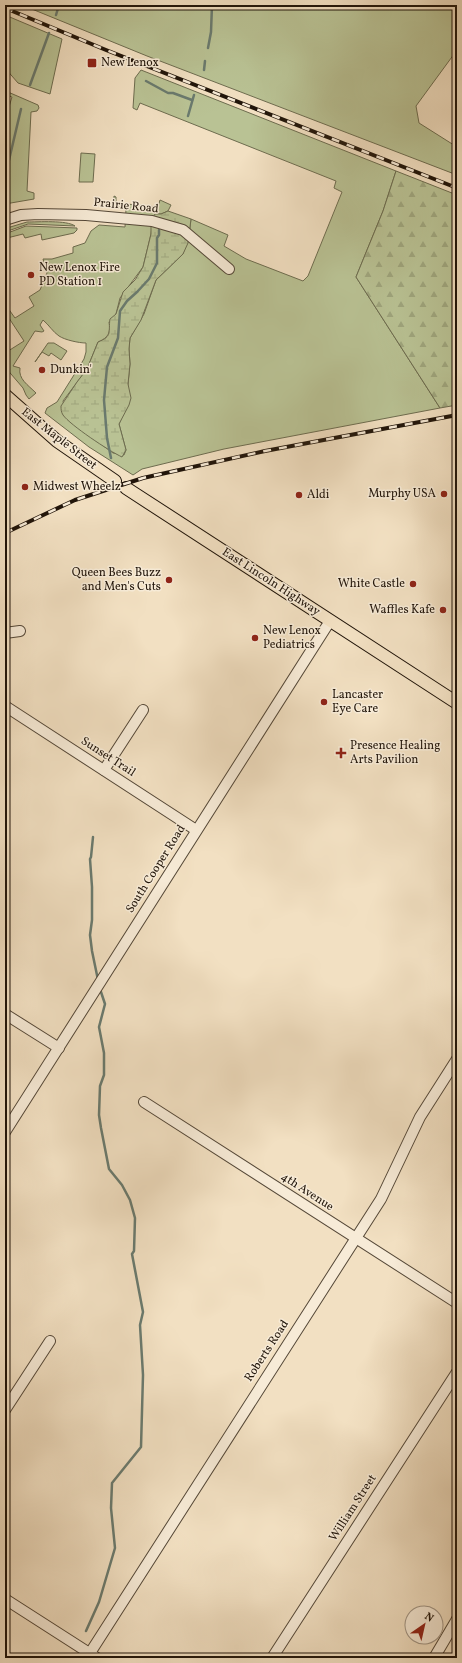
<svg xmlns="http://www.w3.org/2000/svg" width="462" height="1663" font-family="Vollkorn,serif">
	<defs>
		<pattern id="forest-firs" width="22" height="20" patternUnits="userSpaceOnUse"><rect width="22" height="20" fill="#b9c294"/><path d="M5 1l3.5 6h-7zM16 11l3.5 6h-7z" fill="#9fa67e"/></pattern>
		<pattern id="wetland-marsh" width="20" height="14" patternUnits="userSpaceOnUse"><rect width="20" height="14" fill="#b9c294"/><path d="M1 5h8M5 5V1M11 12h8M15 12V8" fill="none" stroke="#9fa67e"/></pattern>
	</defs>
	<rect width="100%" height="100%" fill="#f2e0c2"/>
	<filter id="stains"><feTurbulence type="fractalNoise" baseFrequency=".005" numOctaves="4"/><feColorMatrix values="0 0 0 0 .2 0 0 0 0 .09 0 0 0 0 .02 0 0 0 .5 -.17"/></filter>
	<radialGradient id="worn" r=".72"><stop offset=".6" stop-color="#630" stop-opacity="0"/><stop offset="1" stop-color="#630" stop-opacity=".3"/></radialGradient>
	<g fill="#b9c294" stroke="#6d6c4f">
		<path d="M22,5H457V50L416,106L419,123L457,147V175L147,56Z"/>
		<path d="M5,15L62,39L50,94L18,83L5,68Z"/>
		<path d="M141,70L396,171L383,211L356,277L440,408L224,449L142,469L133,475L89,447L45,413L47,408L57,402L84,359L86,352V343C79,343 65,340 59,336C53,332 49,325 43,320L40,325L44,331L42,332L35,331L13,366L20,368C18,379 28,385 36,393L29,399L26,395L23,388L5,367V353L24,341L5,312V304L15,318L34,306L29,297L40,290L47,273L43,259H52L73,253V247L85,243L91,231L99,225L125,227L126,209C117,208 113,206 114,196L116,197V203L158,207L160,200L171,205L168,211L161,214H158L152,226L151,234L143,267L120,298L116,314L109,322C111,333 108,338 98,342L87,369L63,401L67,419L113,453L124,455L126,450L119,424L123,415L128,384L130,364L129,349L130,338L144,314L156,280L183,254L189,235L191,219L228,235L224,246L246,259L303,281L308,276L342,192L334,188L336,181L140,103L137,110L133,108L135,78Z"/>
		<path d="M8,92L38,105L39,108L37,111L31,112L27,191L34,193V199L5,204V120L12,97L6,95Z"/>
		<path d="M81,153L95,154L93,182H79Z"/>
		<path d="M27,222C38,222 67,220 75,226L28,224L5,232V229L7,228Z"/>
		<path d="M26,226L77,228V230L74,233L42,240L41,234L25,238L23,234L7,238L8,242L5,243V234Z"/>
		<path d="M48,343H54L67,351L61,360L51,353L49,356L42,352L35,362Z"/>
	</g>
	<path fill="url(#forest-firs)" stroke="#6d6c4f" d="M396,171L457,195V405L440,408L356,277L383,211Z"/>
	<path fill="url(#wetland-marsh)" stroke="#6d6c4f" d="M168,211L191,219L188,243L183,254L156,280L141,320L130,338L129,349L130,364L128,384L131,398L129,405L119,424L126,450L122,457C109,451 70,425 63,415C61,412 61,409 61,406L77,382L87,369L98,342C113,336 108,332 110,319L116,314L123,292L135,280L143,267L151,234V220L155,214H161Z"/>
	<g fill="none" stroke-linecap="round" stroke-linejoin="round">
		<g stroke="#6a7a6e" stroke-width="2.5">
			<path d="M56,15L59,5"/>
			<path d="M208,48L211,32L212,5"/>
			<path d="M204,70L205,61"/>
			<path d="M146,81L168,93H173L192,100"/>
			<path d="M30,85L49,33"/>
			<path d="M188,116L194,95"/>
			<path d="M5,177L21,109"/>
			<path d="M111,458L107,438L104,400L107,367L118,338L120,311L127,301L137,292L149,279L157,263V238L159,235V230"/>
			<path d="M93,837L91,857L90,859L92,887V920L90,935L92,951L98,980"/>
			<path d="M86,1631L99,1602L115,1548L111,1508L112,1483L141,1447L143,1375L140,1325L143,1312L132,1254L134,1251L135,1218L130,1200L122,1185L109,1169L101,1128L99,1115L100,1086L104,1075V1053L99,1027L105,1004L101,992"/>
		</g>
		<defs>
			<g id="minor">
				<path d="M5,220L21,215L38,214L86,215L152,221L183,230L229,269"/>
				<path d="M5,633L20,631"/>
				<path d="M5,706L196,830"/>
				<path d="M104,770L143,710"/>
				<path d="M5,1014L59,1048"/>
				<path d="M144,1102L457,1303"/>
				<path d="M5,1132L330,621"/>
				<path d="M5,1410L50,1341"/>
				<path d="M5,1599L97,1658"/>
				<path d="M90,1653L381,1199L420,1117L457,1059"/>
				<path d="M272,1658L457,1372"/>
				<path d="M434,1658L457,1619"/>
			</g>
			<g id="major">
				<path d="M5,395L57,441L115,481"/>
				<path d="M126,488L457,703"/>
			</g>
		</defs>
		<use href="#minor" stroke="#554838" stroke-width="12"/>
		<use href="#major" stroke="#21150a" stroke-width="14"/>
		<use href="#minor" stroke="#f7ebd7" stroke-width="10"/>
		<use href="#major" stroke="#f2e0c2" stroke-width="12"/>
		<defs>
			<g id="rail">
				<path d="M5,8L106,50L457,188"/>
				<path d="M5,533L75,500L143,478L265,451L457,415"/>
			</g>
		</defs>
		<use href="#rail" stroke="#21150a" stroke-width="4"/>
		<use href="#rail" stroke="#f7ebd7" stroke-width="2.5" stroke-dasharray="8" stroke-linecap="butt"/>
	</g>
	<g fill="#8f2418" stroke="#f7ebd7" stroke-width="1.5">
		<rect x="87" y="58" width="10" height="10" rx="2"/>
		<circle cx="31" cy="275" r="4"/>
		<circle cx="42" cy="370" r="4"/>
		<circle cx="25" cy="487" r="4"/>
		<circle cx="444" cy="494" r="4"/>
		<circle cx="299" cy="495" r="4"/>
		<circle cx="169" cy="580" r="4"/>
		<circle cx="413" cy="584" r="4"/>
		<circle cx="443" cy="610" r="4"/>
		<circle cx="255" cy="638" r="4"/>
		<circle cx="324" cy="702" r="4"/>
		<path d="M339 747h4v4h4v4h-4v4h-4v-4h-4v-4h4z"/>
	</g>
	<g text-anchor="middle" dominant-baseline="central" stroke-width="3" stroke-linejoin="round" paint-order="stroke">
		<g font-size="12" fill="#21150a" stroke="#f7ebd7" text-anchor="start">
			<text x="101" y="63">New Lenox</text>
			<text x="39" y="268">New Lenox Fire<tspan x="39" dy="14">PD Station 1</tspan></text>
			<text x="50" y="370">Dunkin'</text>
			<text x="33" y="487">Midwest Wheelz</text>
			<text x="436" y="494" text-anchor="end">Murphy USA</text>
			<text x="307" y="495">Aldi</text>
			<text x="161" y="573" text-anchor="end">Queen Bees Buzz<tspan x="161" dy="14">and Men's Cuts</tspan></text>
			<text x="405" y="584" text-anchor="end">White Castle</text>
			<text x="435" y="610" text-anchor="end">Waffles Kafe</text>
			<text x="263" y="631">New Lenox<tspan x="263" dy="14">Pediatrics</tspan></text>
			<text x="332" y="695">Lancaster<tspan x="332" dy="14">Eye Care</tspan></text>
			<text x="350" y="746">Presence Healing<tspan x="350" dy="14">Arts Pavilion</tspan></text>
		</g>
		<g font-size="12" fill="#21150a" stroke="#f7ebd7">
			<text transform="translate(126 206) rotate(6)">Prairie Road</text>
			<text transform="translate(59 439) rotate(38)">East Maple Street</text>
			<text transform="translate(271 582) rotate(33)">East Lincoln Highway</text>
			<text transform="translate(108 757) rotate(33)">Sunset Trail</text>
			<text transform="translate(156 869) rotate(-58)">South Cooper Road</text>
			<text transform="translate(307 1192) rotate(33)">4th Avenue</text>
			<text transform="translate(267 1351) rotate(-57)">Roberts Road</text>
			<text transform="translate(353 1508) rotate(-57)">William Street</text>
		</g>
	</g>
	<rect width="462" height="1663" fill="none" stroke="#f2e0c2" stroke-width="20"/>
	<rect x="6" y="6" width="450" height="1651" fill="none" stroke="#21150a" stroke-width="2"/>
	<rect x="10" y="10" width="442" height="1643" fill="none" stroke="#21150a"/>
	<g transform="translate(424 1625) rotate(34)"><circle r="19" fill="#f7ebd7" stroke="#a19585"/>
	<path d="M0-3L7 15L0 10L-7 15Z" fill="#8f2418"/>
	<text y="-6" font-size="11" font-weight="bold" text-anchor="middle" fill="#21150a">N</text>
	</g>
	<rect width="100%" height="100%" filter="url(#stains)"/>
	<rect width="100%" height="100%" fill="url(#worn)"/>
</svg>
